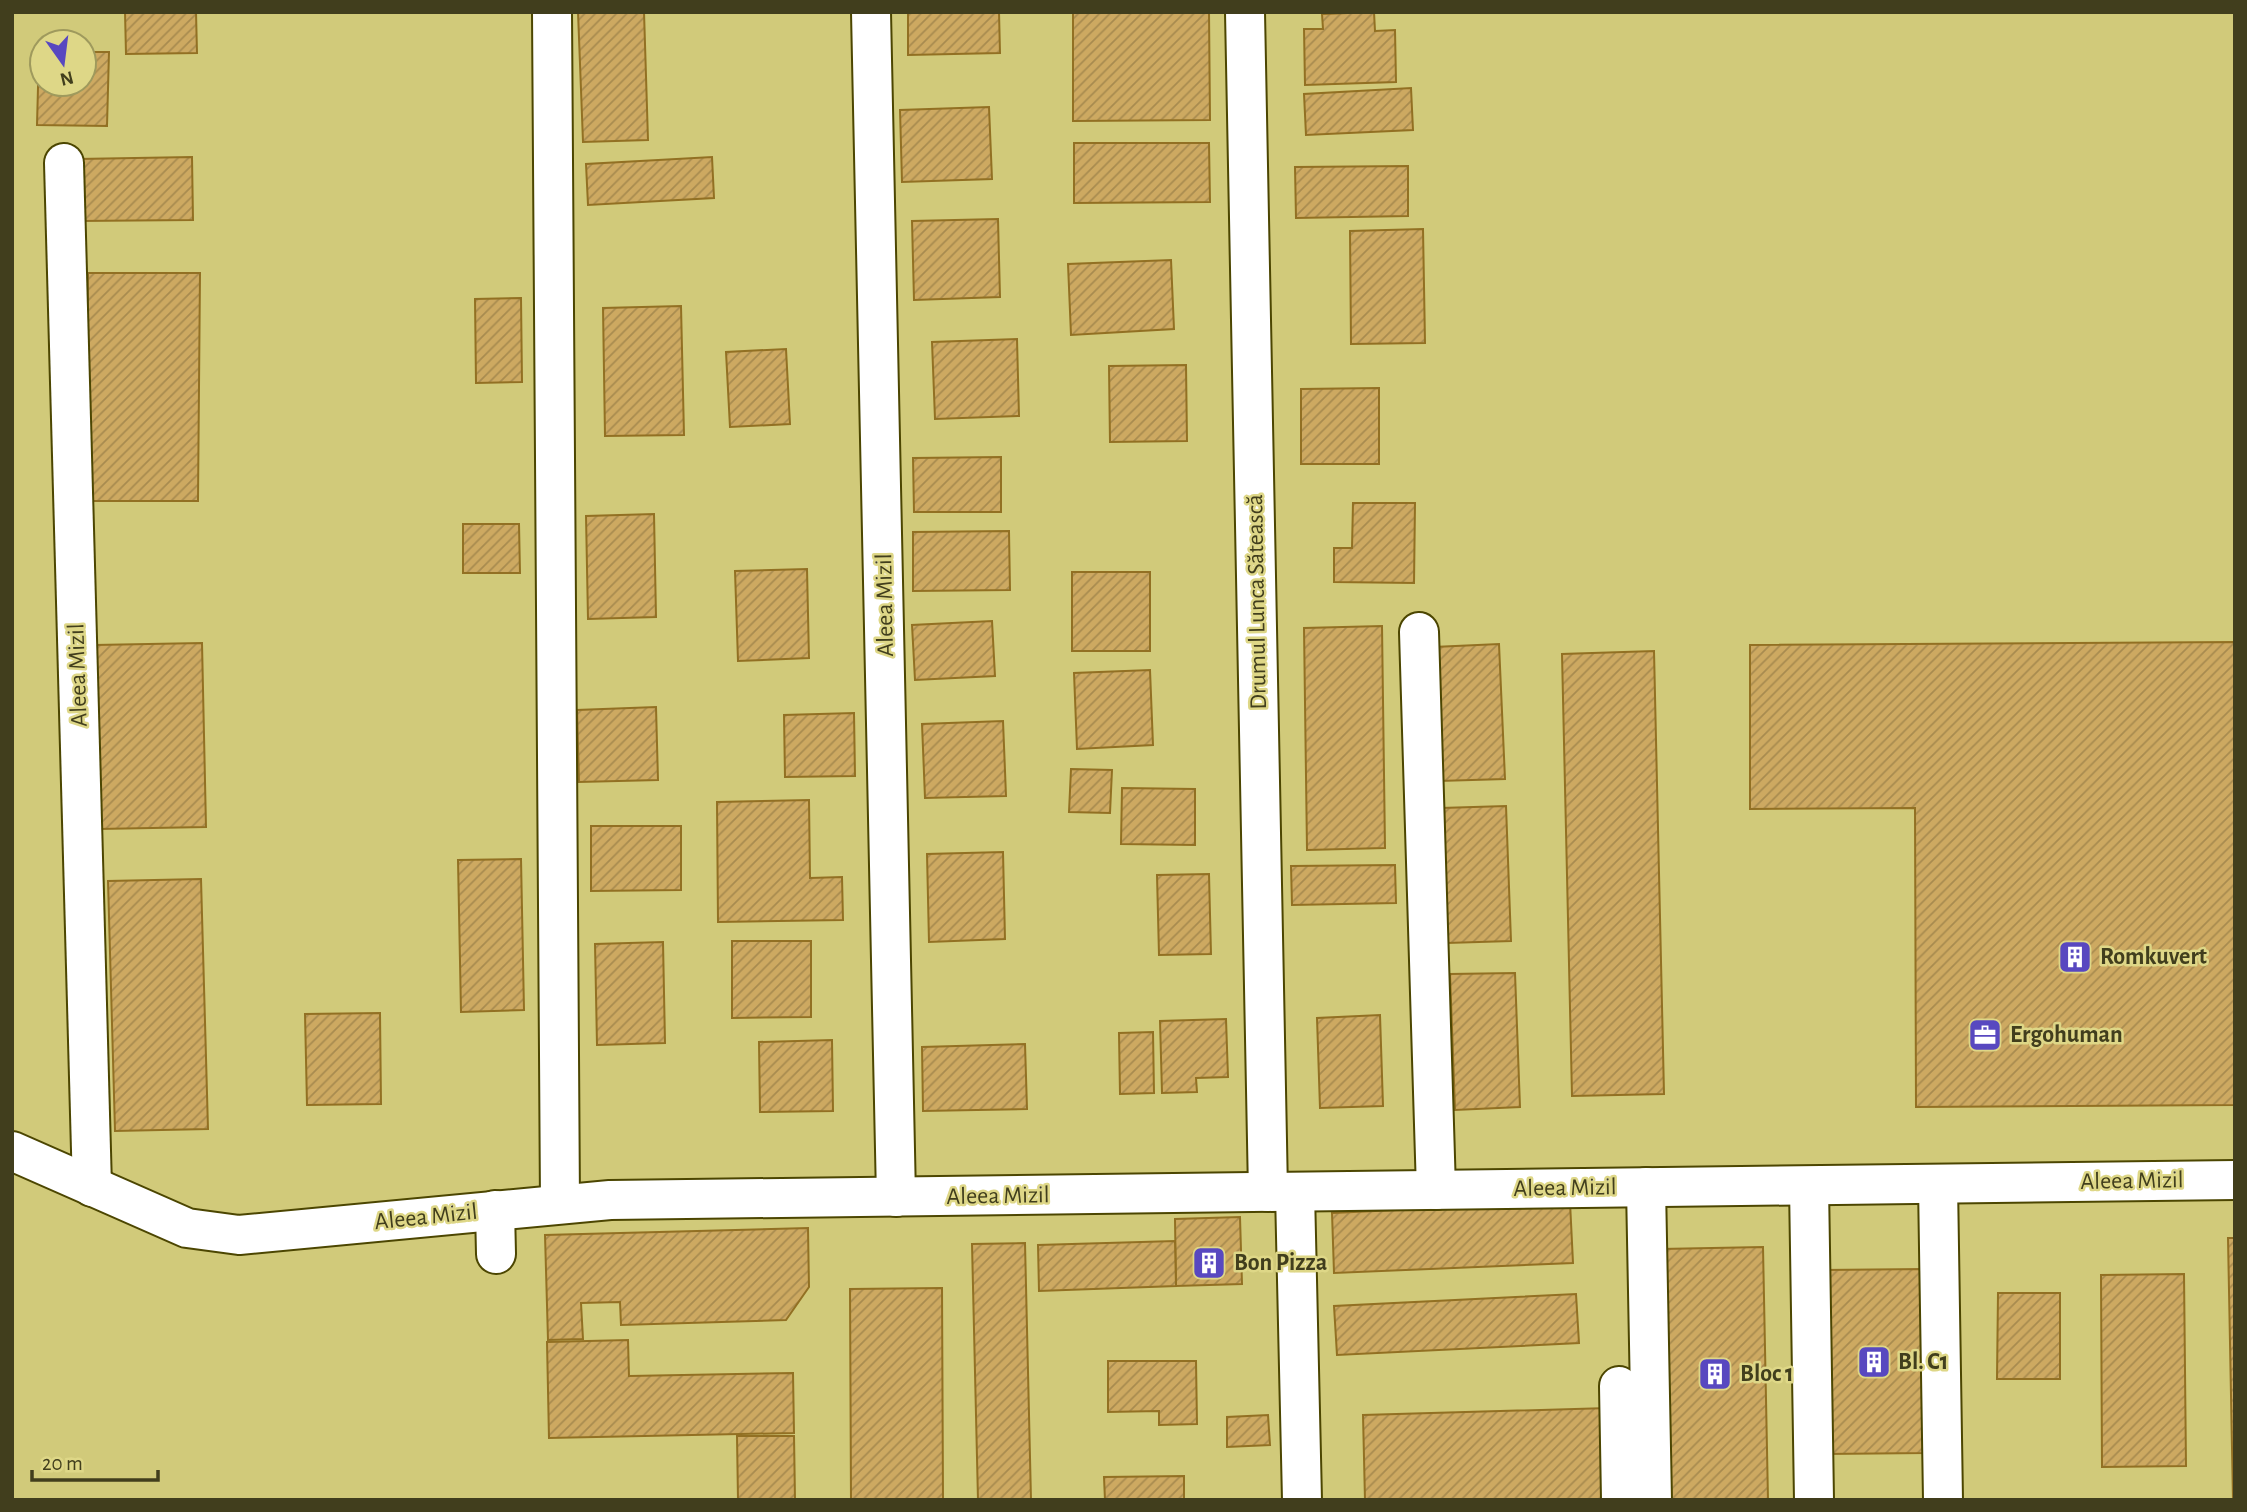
<svg xmlns="http://www.w3.org/2000/svg" width="2247" height="1512" font-family="'Alegreya Sans',sans-serif">
	<defs>
		<pattern id="building-hatch" width="6" height="6" patternUnits="userSpaceOnUse" patternTransform="scale(1.75)"><rect width="6" height="6" fill="#cda961"/><path d="M-1 1l2-2M0 6l6-6M5 7l2-2" fill="none" stroke="#a88b4f"/></pattern>
	</defs>
	<rect width="100%" height="100%" fill="#d1ca7a"/>
	<g fill="url(#building-hatch)" stroke="#927023" stroke-width="2">
		<path d="M125,12H196L197,53L126,54Z"/>
		<path d="M578,12H644L648,140L583,142Z"/>
		<path d="M908,12H999L1000,53L908,55Z"/>
		<path d="M1073,12H1209L1210,120L1073,121Z"/>
		<path d="M1374,12L1375,31L1395,30L1396,82L1305,85L1304,29H1323L1322,14Z"/>
		<path d="M39,51H42V84H84V52H109L107,126L37,125Z"/>
		<path d="M1411,88L1413,130L1306,135L1304,94Z"/>
		<path d="M989,107L992,179L902,182L900,110Z"/>
		<path d="M1074,143H1209L1210,202L1074,203Z"/>
		<path d="M192,157L193,220L79,221L78,159Z"/>
		<path d="M712,157L714,198L588,205L586,164Z"/>
		<path d="M1408,166V216L1296,218L1295,167Z"/>
		<path d="M998,219L1000,297L914,300L912,221Z"/>
		<path d="M1423,229L1425,343L1351,344L1350,231Z"/>
		<path d="M1171,260L1174,329L1071,335L1068,264Z"/>
		<path d="M88,273H200L198,501H86Z"/>
		<path d="M521,298L522,382L476,383L475,299Z"/>
		<path d="M681,306L684,435L605,436L603,308Z"/>
		<path d="M1017,339L1019,416L935,419L932,342Z"/>
		<path d="M786,349L790,424L730,427L726,352Z"/>
		<path d="M1186,365L1187,441L1110,442L1109,366Z"/>
		<path d="M1379,388V464H1301V389Z"/>
		<path d="M1001,457V512H914L913,458Z"/>
		<path d="M1353,503H1415L1414,583L1334,582V548H1352Z"/>
		<path d="M654,514L656,617L588,619L586,516Z"/>
		<path d="M463,524H519L520,573H463Z"/>
		<path d="M1009,531L1010,590L913,591V532Z"/>
		<path d="M807,569L809,658L738,661L735,571Z"/>
		<rect x="1072" y="572" width="78" height="79"/>
		<path d="M992,621L995,676L915,680L912,625Z"/>
		<path d="M1382,626L1385,848L1307,850L1304,628Z"/>
		<path d="M2235,642V1105L1916,1107L1915,808L1750,809V645Z"/>
		<path d="M202,643L206,827L99,829L95,645Z"/>
		<path d="M1499,644L1505,779L1439,781L1434,647Z"/>
		<path d="M1654,651L1664,1094L1572,1096L1562,654Z"/>
		<path d="M1150,670L1153,745L1077,749L1074,673Z"/>
		<path d="M656,707L658,780L579,782L577,710Z"/>
		<path d="M854,713L855,776L785,777L784,715Z"/>
		<path d="M1003,721L1006,796L925,798L922,724Z"/>
		<path d="M1071,769L1112,770L1110,813L1069,812Z"/>
		<path d="M1122,788L1195,789V845L1121,844Z"/>
		<path d="M809,800L810,878L842,877L843,920L718,922L717,802Z"/>
		<path d="M1506,806L1511,941L1447,943L1441,808Z"/>
		<path d="M591,826H681V890L591,891Z"/>
		<path d="M1003,852L1005,939L929,942L927,854Z"/>
		<path d="M521,859L524,1010L461,1012L458,860Z"/>
		<path d="M1395,865L1396,903L1292,905L1291,866Z"/>
		<path d="M1209,874L1211,954L1159,955L1157,875Z"/>
		<path d="M201,879L208,1129L115,1131L108,881Z"/>
		<path d="M732,941H811V1017L732,1018Z"/>
		<path d="M663,942L665,1043L597,1045L595,944Z"/>
		<path d="M1515,973L1520,1107L1455,1110L1450,974Z"/>
		<path d="M380,1013L381,1104L307,1105L305,1014Z"/>
		<path d="M1380,1015L1383,1106L1320,1108L1317,1018Z"/>
		<path d="M1226,1019L1228,1077L1196,1078L1197,1092L1162,1093L1160,1021Z"/>
		<path d="M1153,1032L1154,1093L1120,1094L1119,1033Z"/>
		<path d="M832,1040L833,1111L760,1112L759,1042Z"/>
		<path d="M1025,1044L1027,1109L923,1111L922,1047Z"/>
		<path d="M1570,1202L1573,1263L1334,1273L1332,1213Z"/>
		<path d="M1240,1217L1242,1284L1176,1286L1175,1219Z"/>
		<path d="M808,1228L809,1287L786,1320L621,1325L620,1302L581,1303L583,1339L548,1340L545,1235Z"/>
		<path d="M2228,1238H2235V1500H2233Z"/>
		<path d="M1175,1241L1176,1286L1039,1291L1038,1245Z"/>
		<path d="M1025,1243L1031,1500H978L972,1244Z"/>
		<path d="M1763,1247L1768,1500H1667L1661,1249Z"/>
		<path d="M1924,1269L1926,1453L1825,1454L1823,1270Z"/>
		<path d="M2184,1274L2186,1466L2102,1467L2101,1275Z"/>
		<path d="M942,1288L943,1500H851L850,1289Z"/>
		<path d="M1998,1293H2060V1379H1997Z"/>
		<path d="M1576,1294L1579,1343L1337,1355L1334,1306Z"/>
		<path d="M628,1340L629,1376L793,1373L794,1433L549,1438L547,1342Z"/>
		<path d="M1108,1361H1196L1197,1424L1159,1425V1411L1108,1412Z"/>
		<path d="M1608,1408L1610,1500H1365L1363,1415Z"/>
		<path d="M1268,1415L1270,1445L1227,1447V1417Z"/>
		<path d="M737,1436H794L795,1500H738Z"/>
		<path d="M1184,1476V1500H1105L1104,1477Z"/>
	</g>
	<g fill="none" stroke-linecap="round" stroke-linejoin="round">
		<defs>
			<g id="minor">
				<path d="M552,12L560,1203"/>
				<path d="M871,12L896,1197"/>
				<path d="M1245,12L1268,1192"/>
				<path d="M64,163L92,1187"/>
				<path d="M1419,632L1436,1190"/>
				<path d="M12,1151L187,1228L239,1235L610,1200L2235,1180"/>
				<path d="M1938,1184L1943,1500"/>
				<path d="M1809,1186L1814,1500"/>
				<path d="M1646,1187L1652,1500"/>
				<path d="M1295,1192L1302,1500"/>
				<path d="M495,1210L496,1254"/>
				<path d="M1619,1386L1621,1500"/>
			</g>
		</defs>
		<use href="#minor" stroke="#4c4601" stroke-width="42"/>
		<use href="#minor" stroke="#fff" stroke-width="38"/>
	</g>
	<defs>
		<symbol id="building-square" viewBox="-11 -11 22 22"><rect x="-9" y="-9" width="18" height="18" rx="4" fill="#5848c0" stroke="#ded787"/><path d="M-4-6H4V6H1V3H-1V6H-4ZM-2.5-4.3h1.7v1.8h-1.7ZM.8-4.3h1.7v1.8H.8ZM-2.5-1h1.7V.8h-1.7ZM.8-1h1.7V.8H.8Z" fill="#fff"/></symbol>
		<symbol id="office-square" viewBox="-11 -11 22 22"><rect x="-9" y="-9" width="18" height="18" rx="4" fill="#5848c0" stroke="#ded787"/><path d="M-6-3h4V-5.5h4V-3h4V5H-6ZM-1-4.5V-3h2v-1.5ZM-6 0V1H6V0Z" fill="#fff"/></symbol>
	</defs>
	<g fill-rule="evenodd">
		<use href="#building-square" x="2056" y="938" width="38" height="38"/>
		<use href="#office-square" x="1966" y="1016" width="38" height="38"/>
		<use href="#building-square" x="1190" y="1244" width="38" height="38"/>
		<use href="#building-square" x="1855" y="1343" width="38" height="38"/>
		<use href="#building-square" x="1696" y="1355" width="38" height="38"/>
	</g>
	<g text-anchor="middle" dominant-baseline="central" stroke-width="5" stroke-linejoin="round" paint-order="stroke">
		<g font-size="24" fill="#413e1d" stroke="#ded787">
			<text transform="translate(1257 602) rotate(-91)">Drumul Lunca Sătească</text>
			<text transform="translate(885 605) rotate(-91)">Aleea Mizil</text>
			<text transform="translate(78 675) rotate(-92)">Aleea Mizil</text>
			<text transform="translate(2132 1181) rotate(-1)">Aleea Mizil</text>
			<text transform="translate(1565 1188) rotate(-1)">Aleea Mizil</text>
			<text transform="translate(998 1196) rotate(-1)">Aleea Mizil</text>
			<text transform="translate(426 1217) rotate(-6)">Aleea Mizil</text>
		</g>
		<g font-size="24" font-weight="bold" fill="#413e1d" stroke="#ded787" text-anchor="start">
			<text x="2100" y="957">Romkuvert</text>
			<text x="2010" y="1035">Ergohuman</text>
			<text x="1234" y="1263">Bon Pizza</text>
			<text x="1898" y="1362">Bl. C1</text>
			<text x="1740" y="1374">Bloc 1</text>
		</g>
	</g>
	<rect width="2247" height="1512" fill="none" stroke="#413e1d" stroke-width="28"/>
	<g transform="translate(63 63) rotate(166)"><circle r="33" fill="#ded787" stroke="#9f9a5d" stroke-width="2"/>
	<path d="M0-5L12 26L0 18L-12 26Z" fill="#5848c0"/>
	<text y="-10" font-size="19" font-weight="bold" text-anchor="middle" fill="#413e1d">N</text>
	</g>
	<path d="M32 1470v10h126v-10" fill="none" stroke="#413e1d" stroke-width="3.5"/>
	<text x="42" y="1470" font-size="21" fill="#413e1d" stroke="#ded787" stroke-width="5" paint-order="stroke">20 m</text>
</svg>
